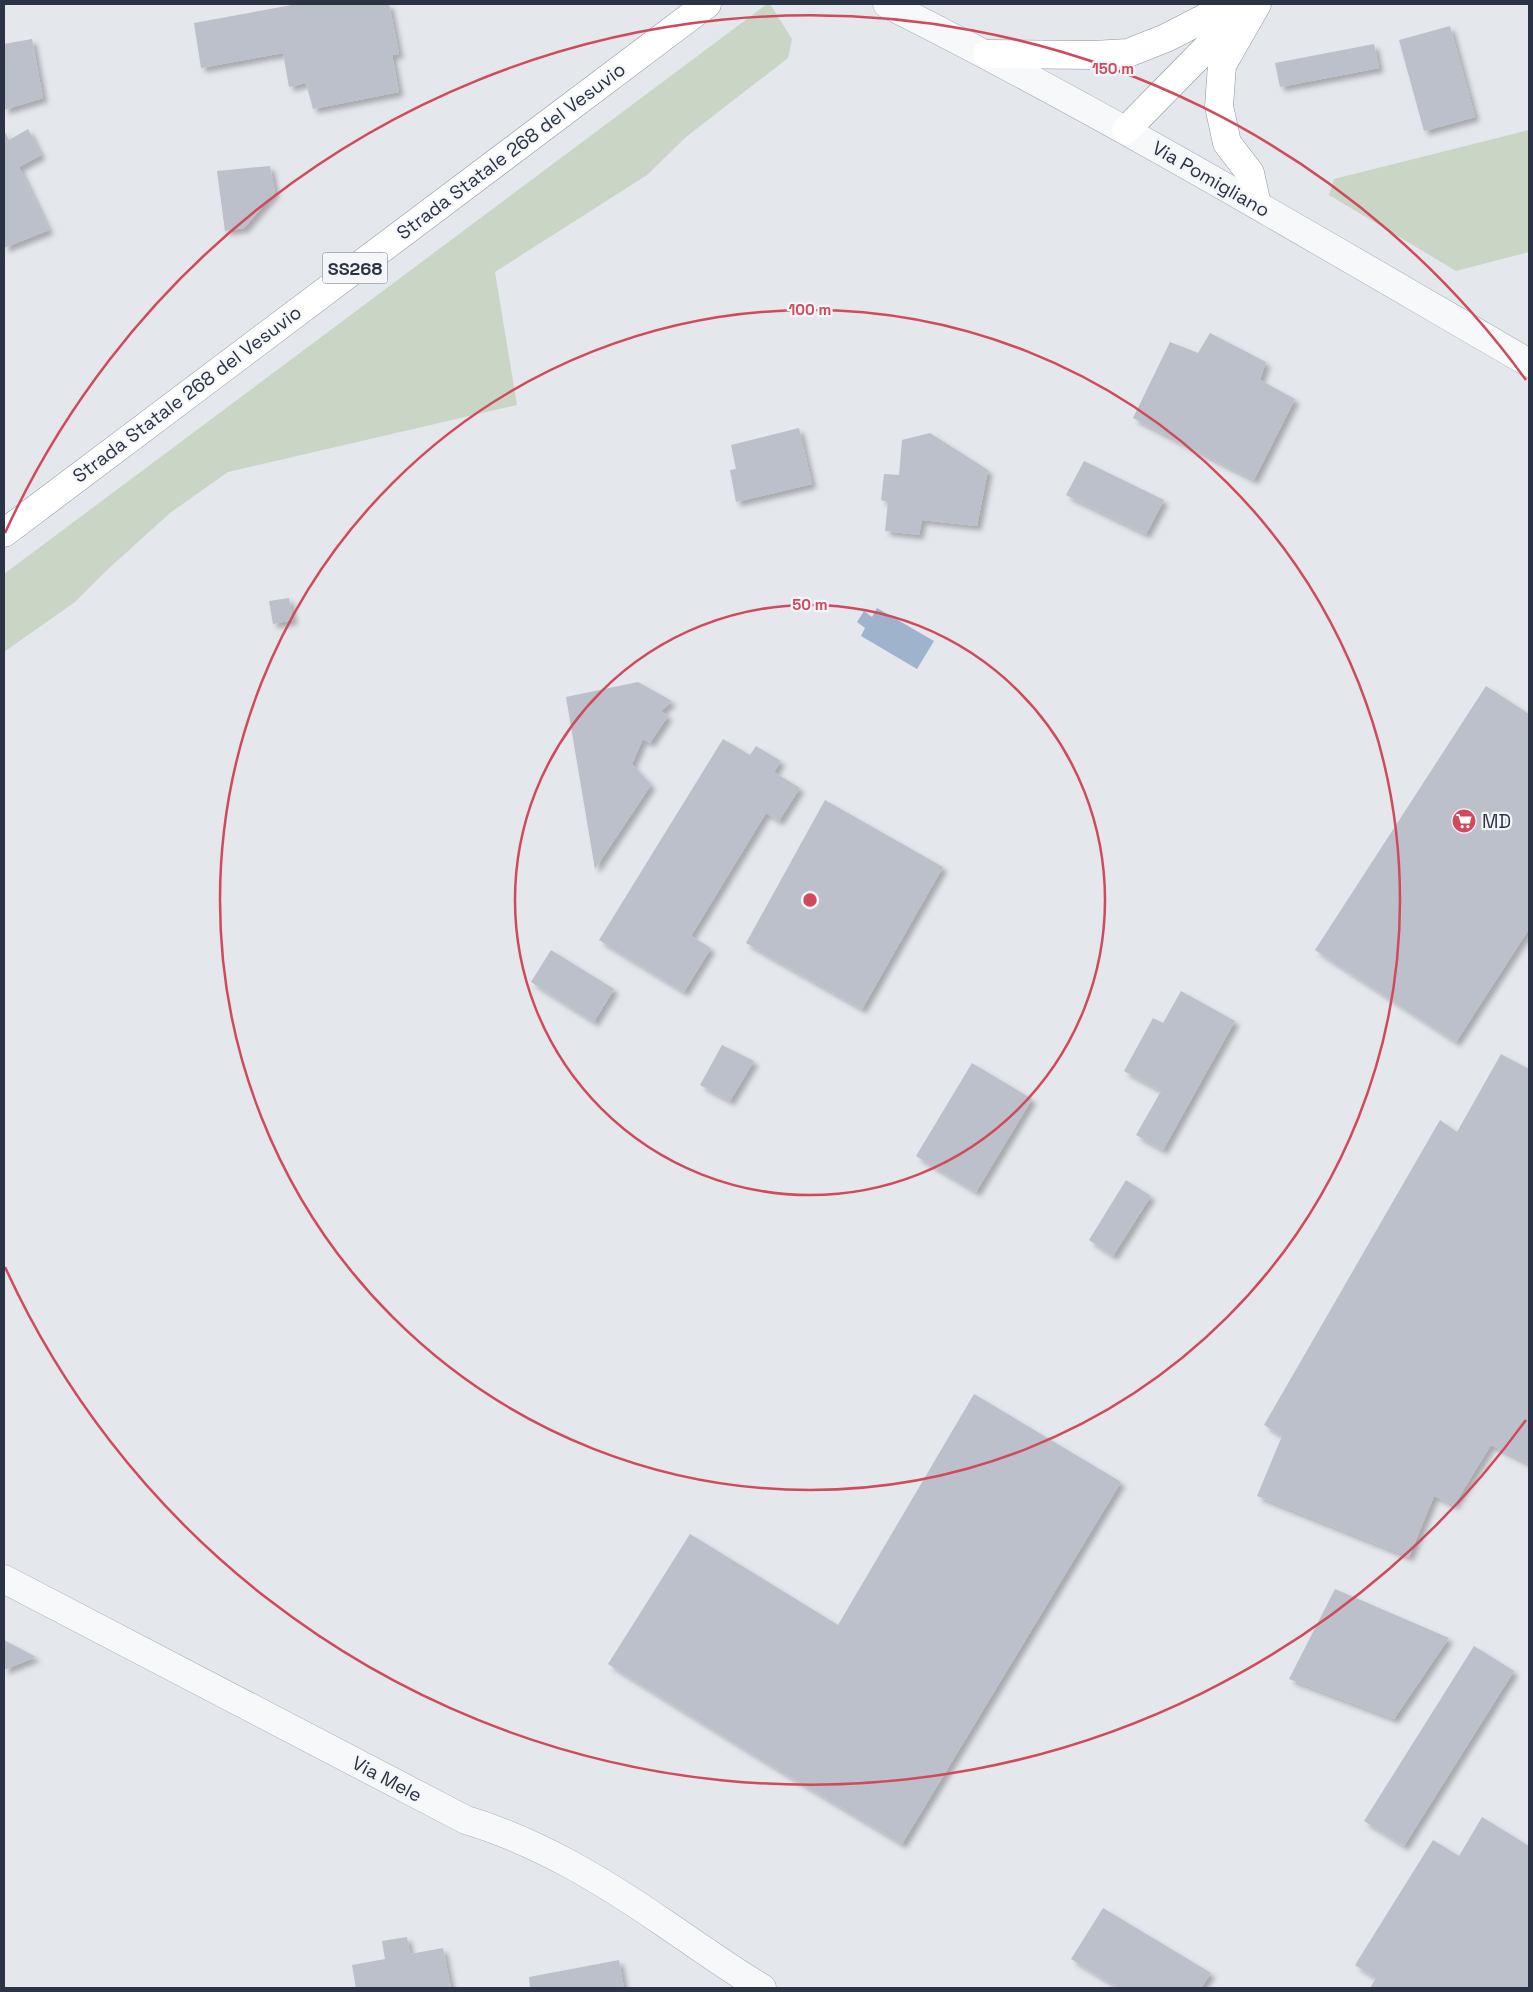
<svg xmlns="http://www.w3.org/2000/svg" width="1533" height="1992" font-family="'Space Grotesk',sans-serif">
	<defs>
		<filter id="shadow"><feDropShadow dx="4.5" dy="4.5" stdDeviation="2.5" flood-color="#0004"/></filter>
	</defs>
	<rect width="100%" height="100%" fill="#e4e7ec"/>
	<g fill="#c9d6c5">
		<path d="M767,4H770L792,39L788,58L686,137L647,175L495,272L517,405L228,472L170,513L107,570L75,602L4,652V574Z"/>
		<path d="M1529,130V252L1456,271L1329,195L1334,179Z"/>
	</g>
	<path fill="#9fb4cc" d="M877,608L934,641L917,669L861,636L865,628L857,622L864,611L872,617Z"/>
	<g fill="#bbc0ca" filter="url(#shadow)">
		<path d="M297,4H389L399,54L392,55L399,92L313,109L306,83L289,87L283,53L201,68L194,23Z"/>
		<path d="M1450,26L1475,117L1424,131L1399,40Z"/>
		<path d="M32,39L43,98L4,110V44Z"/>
		<path d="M1374,44L1379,68L1280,87L1275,63Z"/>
		<path d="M28,129L41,155L19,167L49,230L4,248V130L9,140Z"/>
		<path d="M270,166L275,192L244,228L225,231L217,171Z"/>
		<path d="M1210,333L1266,362L1260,380L1295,399L1254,480L1133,418L1170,342L1198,353Z"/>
		<path d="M799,428L812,484L736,502L730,470L736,469L731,445Z"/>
		<path d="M930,433L988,470L977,526L922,520L919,535L885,531L888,502L881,500L884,474L899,475L902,440Z"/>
		<path d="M1084,461L1164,500L1146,534L1066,495Z"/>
		<path d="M289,598L293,620L273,624L269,601Z"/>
		<path d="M638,682L672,701L661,711L668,716L650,743L643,739L632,764L651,785L595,869L566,697Z"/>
		<path d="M1486,686L1529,714V929L1456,1042L1315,950Z"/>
		<path d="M723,739L750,755L756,746L781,761L774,772L800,788L779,821L766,813L691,936L711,948L684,992L599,940Z"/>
		<path d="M825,800L943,867L862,1009L746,943Z"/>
		<path d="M551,950L614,989L594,1022L531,982Z"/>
		<path d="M1181,991L1235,1021L1163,1150L1136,1135L1161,1091L1124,1071L1153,1018L1163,1023Z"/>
		<path d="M722,1045L754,1061L730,1101L700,1085Z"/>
		<path d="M1501,1054L1529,1069V1464L1491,1445L1454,1505L1434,1496L1409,1557L1257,1496L1282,1436L1264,1425L1440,1120L1457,1132Z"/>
		<path d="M972,1063L1032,1099L976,1192L916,1156Z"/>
		<path d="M1126,1180L1151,1196L1113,1256L1089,1240Z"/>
		<path d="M974,1394L1121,1482L902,1844L756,1756L608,1664L690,1534L838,1625Z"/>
		<path d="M1335,1589L1449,1638L1394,1719L1289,1679Z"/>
		<path d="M4,1640L36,1657L4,1670Z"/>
		<path d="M1474,1646L1514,1671L1404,1846L1364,1821Z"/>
		<path d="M1482,1817L1529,1846V1988H1370L1376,1978L1355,1965L1433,1840L1459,1856Z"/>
		<path d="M1103,1908L1211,1973L1201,1988H1119L1071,1959Z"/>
		<path d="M407,1937L410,1954L443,1948L451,1988H356L352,1965L385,1959L382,1941Z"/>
		<path d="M619,1960L624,1988H530L529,1977Z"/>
	</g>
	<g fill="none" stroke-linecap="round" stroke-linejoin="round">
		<defs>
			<path id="minor" d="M4,1579L466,1820C537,1841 603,1881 664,1923C697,1945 728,1968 762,1988"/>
			<path id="tertiary" d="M887,4C1106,114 1317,240 1529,363"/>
			<g id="trunk">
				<path d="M987,54L1094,55L1128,53L1166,38L1232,4"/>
				<path d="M1126,130L1240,14"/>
				<path d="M1257,205L1250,173L1227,143L1219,106L1222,65L1257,4"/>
				<path d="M4,533L707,4"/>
			</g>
		</defs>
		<use href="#minor" stroke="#a9aeb7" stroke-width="29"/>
		<use href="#tertiary" stroke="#a9aeb7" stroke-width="29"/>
		<use href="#trunk" stroke="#8b94a3" stroke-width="29"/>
		<use href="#minor" stroke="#f7f8fa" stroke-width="28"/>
		<use href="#tertiary" stroke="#f7f8fa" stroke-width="28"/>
		<use href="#trunk" stroke="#fff" stroke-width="28"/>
	</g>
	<g fill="none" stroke="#d1495b" stroke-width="2.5">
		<circle cx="810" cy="900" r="295"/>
		<circle cx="810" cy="900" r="590"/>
		<path d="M1526 1420A885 885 0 0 1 5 1267M5 533A885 885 0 0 1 1526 380"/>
	</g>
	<defs>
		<symbol id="supermarket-disc" viewBox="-11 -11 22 22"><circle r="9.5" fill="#d1495b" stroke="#f4f6f9"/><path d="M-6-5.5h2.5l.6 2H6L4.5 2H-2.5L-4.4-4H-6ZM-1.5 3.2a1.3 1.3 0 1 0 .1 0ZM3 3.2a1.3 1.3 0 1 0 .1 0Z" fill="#fff"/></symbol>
	</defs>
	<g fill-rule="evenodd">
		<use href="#supermarket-disc" x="1450" y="807" width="28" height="28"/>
	</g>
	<g text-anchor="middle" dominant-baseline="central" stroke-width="4.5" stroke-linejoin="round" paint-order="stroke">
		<rect fill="#f4f6f9" stroke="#676e7b" stroke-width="1" x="322.5" y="252.5" width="65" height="31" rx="4"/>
		<g font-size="18" font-weight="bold" fill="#2b3445">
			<text x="355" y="268">SS268</text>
		</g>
		<g font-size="19" fill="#2b3445" stroke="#f4f6f9">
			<text transform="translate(511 151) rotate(-37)">Strada Statale 268 del Vesuvio</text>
			<text transform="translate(1211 179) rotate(30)">Via Pomigliano</text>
			<text transform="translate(187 394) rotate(-37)">Strada Statale 268 del Vesuvio</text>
			<text transform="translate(387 1779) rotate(28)">Via Mele</text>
		</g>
		<g font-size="19" fill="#2b3445" stroke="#f4f6f9" text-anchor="start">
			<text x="1482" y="821">MD</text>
		</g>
	</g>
	<circle cx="810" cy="900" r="8" fill="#d1495b" stroke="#f4f6f9" stroke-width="2.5"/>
	<g font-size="15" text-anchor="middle" font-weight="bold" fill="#d1495b" stroke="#f4f6f9" stroke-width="4.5" stroke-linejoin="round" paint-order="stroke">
		<text x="1113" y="74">150 m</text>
		<text x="810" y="315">100 m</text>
		<text x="810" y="610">50 m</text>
	</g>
	<rect width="1533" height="1992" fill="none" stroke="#2b3445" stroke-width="10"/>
</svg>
